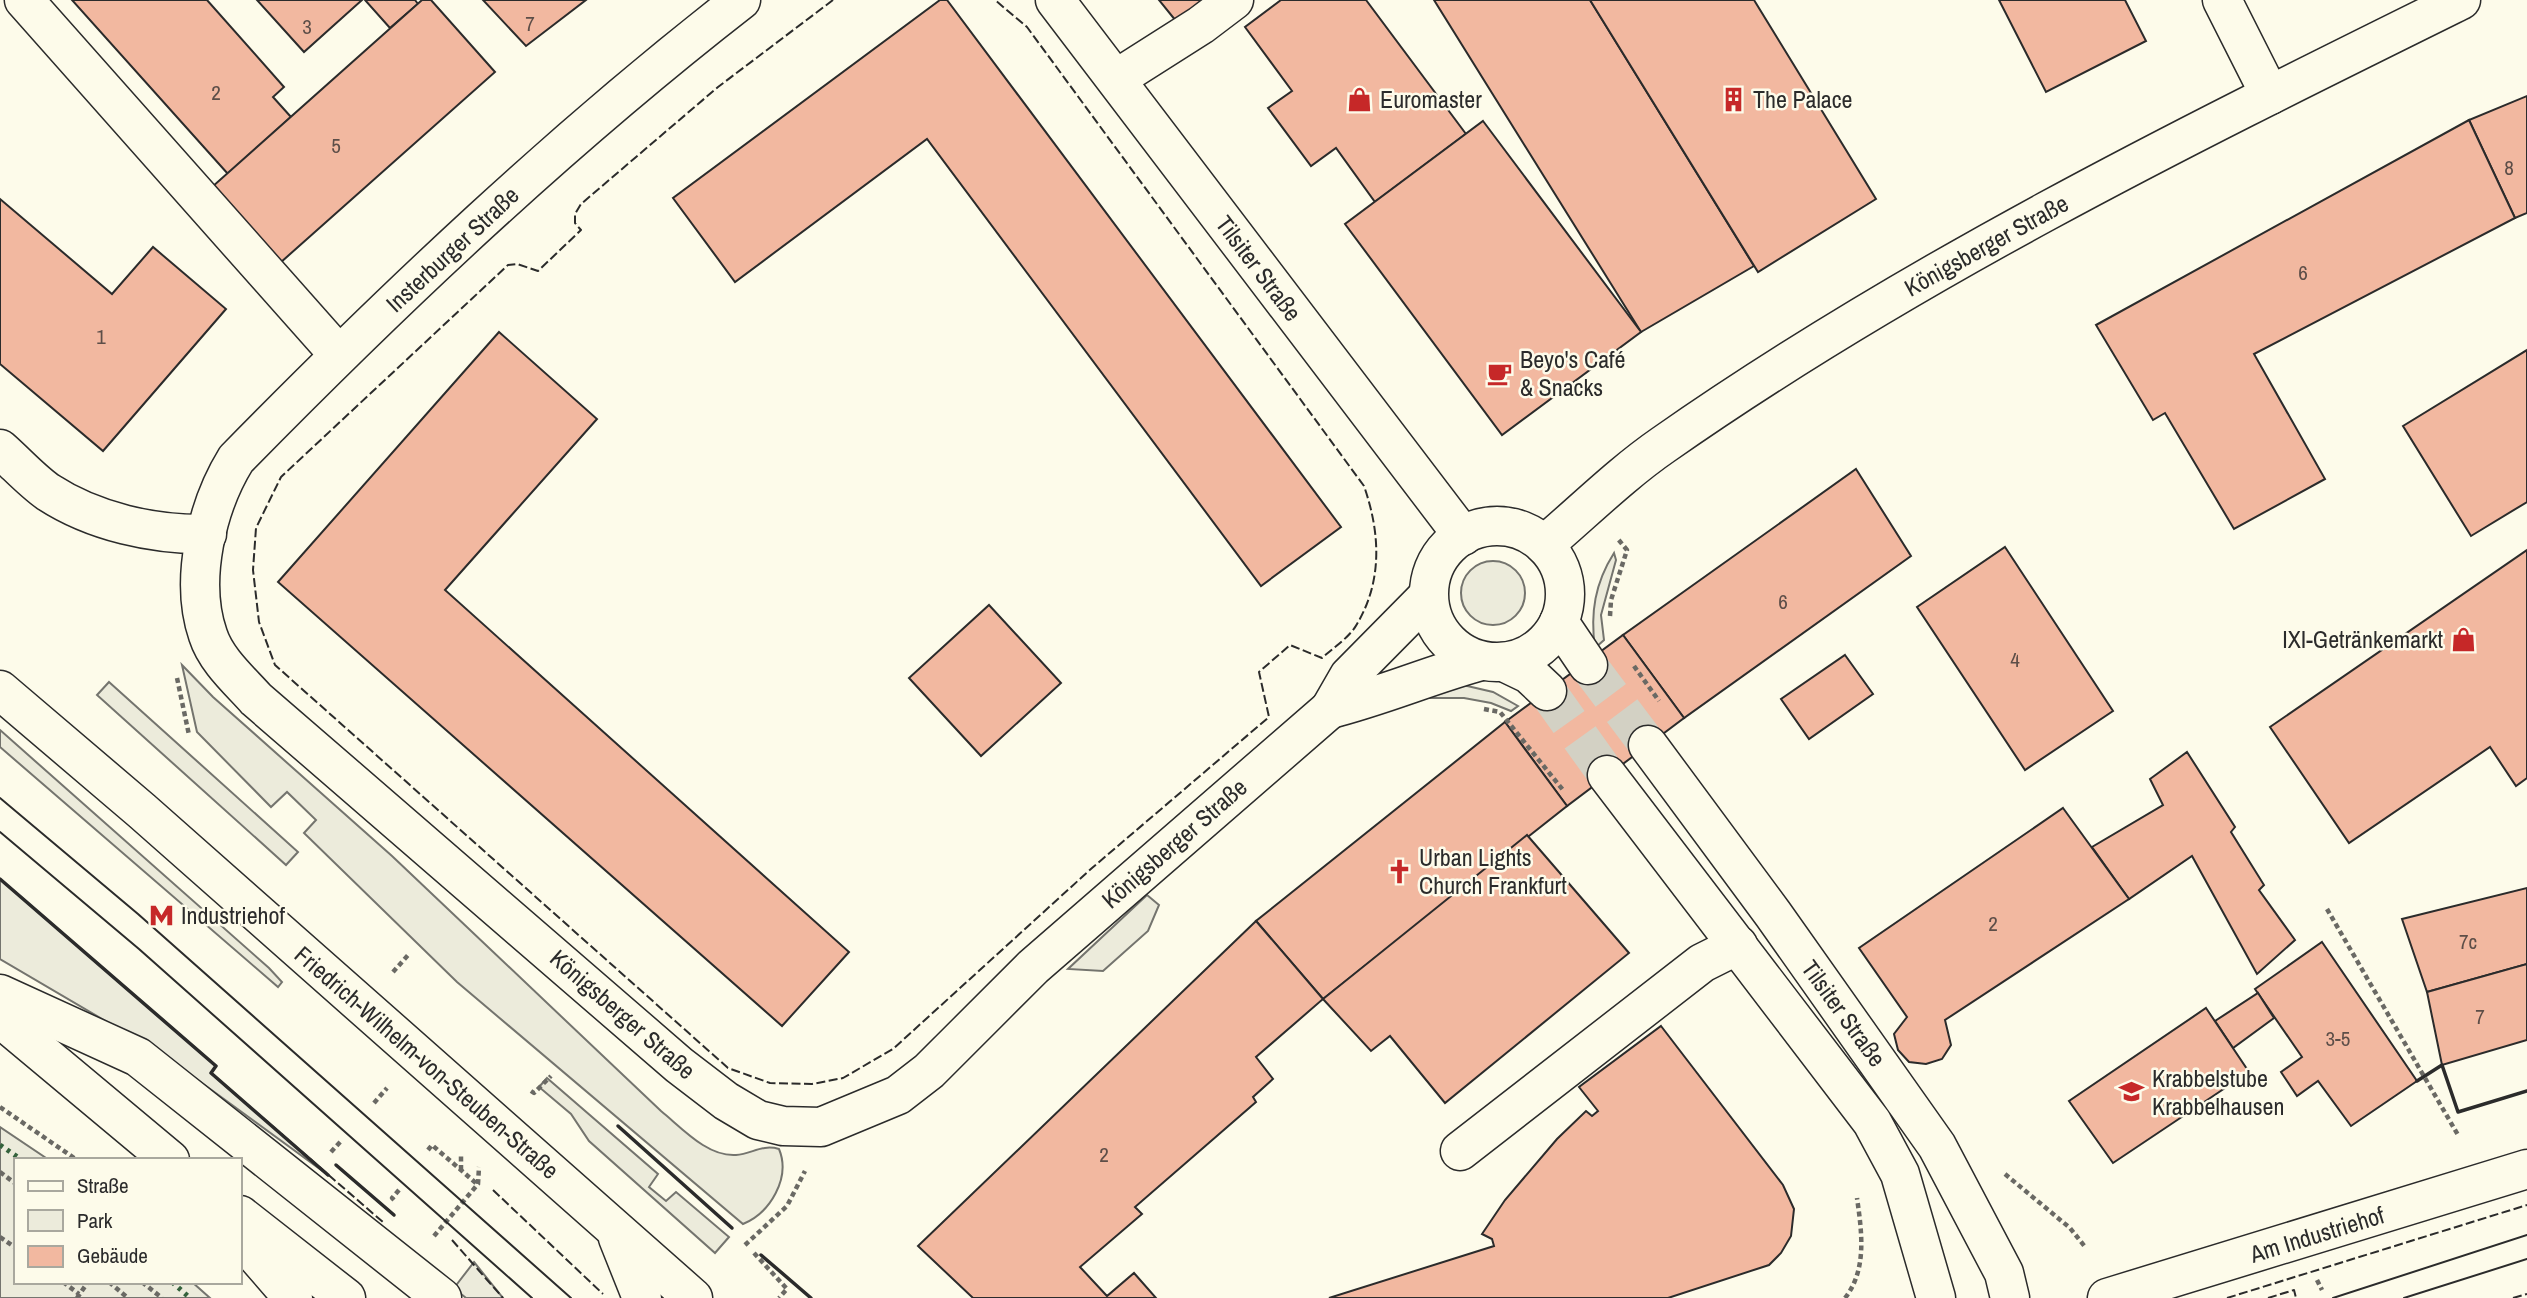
<svg xmlns="http://www.w3.org/2000/svg" width="2527" height="1298" font-family="'Archivo Narrow',sans-serif">
	<rect width="100%" height="100%" fill="#fdfbea"/>
	<g fill="#ecebdb" stroke="#74746e" stroke-width="2">
		<path d="M1614,553L1616,560L1601,615L1604,640L1595,648C1590,613 1595,583 1614,553Z"/>
		<circle cx="1493" cy="593" r="32"/>
		<path d="M182,665L213,697L392,856L661,1111C681,1127 707,1157 736,1155C752,1154 762,1144 779,1149C791,1178 770,1213 743,1224L457,982L304,833L316,820L287,792L271,807L197,732Z"/>
		<path d="M109,682L298,852L286,865L97,695Z"/>
		<path d="M1463,685L1493,692L1518,706L1511,711L1491,703L1464,698H1429L1419,695Z"/>
		<path d="M0,730L269,968L282,982L278,987L0,747Z"/>
		<path d="M0,879L216,1066L211,1073L328,1175L165,1056L0,959Z"/>
		<path d="M1147,895L1159,905L1148,931L1103,971L1068,969Z"/>
		<path d="M547,1078L658,1174L649,1187L666,1201L676,1192L729,1237L715,1253L589,1141L571,1114L539,1087Z"/>
		<path d="M0,1127L49,1160H16V1282H192L210,1298H0Z"/>
		<path d="M474,1262L503,1298H466L454,1288Z"/>
	</g>
	<g fill="#f2b8a0" stroke="#2b2b2b" stroke-width="2">
		<path d="M72,0H207L284,87L273,97L291,117L228,174Z"/>
		<path d="M257,0H362L304,52Z"/>
		<path d="M365,0H415L418,4L390,28Z"/>
		<path d="M422,0H431L495,72L280,263L212,187Z"/>
		<path d="M483,0H586L526,46Z"/>
		<path d="M940,0H947L1341,527L1261,586L927,139L735,282L673,198Z"/>
		<path d="M1159,0H1204L1176,21Z"/>
		<path d="M1281,0H1366L1466,134L1375,202L1336,148L1311,166L1268,108L1292,91L1245,27Z"/>
		<path d="M1434,0H1590L1754,266L1641,332Z"/>
		<path d="M1590,0H1754L1876,199L1758,272Z"/>
		<path d="M1999,0H2125L2146,41L2046,92Z"/>
		<path d="M2527,96V213L2515,218L2469,120Z"/>
		<path d="M2469,120L2515,218L2254,354L2325,479L2234,529L2165,413L2153,420L2096,325Z"/>
		<path d="M1483,121L1641,332L1502,435L1345,224Z"/>
		<path d="M0,199L112,294L153,247L226,309L103,451L0,364Z"/>
		<path d="M499,332L597,419L445,590L849,952L782,1026L278,582Z"/>
		<path d="M2527,350V502L2471,536L2403,426Z"/>
		<path d="M1856,469L1911,556L1684,718L1623,635Z"/>
		<path d="M2005,547L2113,711L2025,770L1917,607Z"/>
		<path d="M2527,550V778L2516,786L2490,747L2349,843L2270,727Z"/>
		<path d="M989,605L1061,683L981,756L909,678Z"/>
		<path d="M1623,635L1684,718L1567,806L1505,722Z"/>
		<path d="M1845,655L1873,694L1809,739L1781,699Z"/>
		<path d="M1505,722L1567,806L1323,999L1256,921Z"/>
		<path d="M2187,752L2235,827L2231,832L2264,885L2259,890L2295,940L2257,974L2192,856L2129,899L2092,847L2163,805L2150,779Z"/>
		<path d="M2063,808L2129,899L1945,1020L1951,1045L1942,1059L1926,1064L1909,1062L1898,1050L1894,1034L1907,1017L1859,948Z"/>
		<path d="M1527,835L1629,953L1445,1103L1390,1036L1371,1051L1323,999Z"/>
		<path d="M2527,888V964L2427,992L2402,919Z"/>
		<path d="M1256,921L1323,999L1256,1057L1273,1079L1253,1097L1256,1102L1135,1207L1142,1214L1080,1267L1107,1296L1134,1273L1156,1298H973L918,1246Z"/>
		<path d="M2322,942L2417,1081L2351,1126L2318,1081L2297,1096L2281,1072L2302,1057L2255,989Z"/>
		<path d="M2527,964V1040L2442,1065L2427,992Z"/>
		<path d="M2258,993L2274,1018L2233,1048L2215,1021Z"/>
		<path d="M2206,1008L2249,1072L2113,1163L2069,1101Z"/>
		<path d="M1661,1026L1783,1185L1794,1209L1791,1236L1781,1253L1769,1265L1668,1298H1329L1494,1246L1492,1239L1482,1234L1505,1200L1557,1139L1586,1111L1592,1116L1598,1111L1579,1087Z"/>
	</g>
	<g fill="none" stroke-linecap="round" stroke-linejoin="round">
		<g stroke="#d3d1c4" stroke-width="38" stroke-dasharray="38 19" stroke-linecap="butt">
			<path d="M1588,665L1648,745"/>
			<path d="M1547,691L1607,775"/>
		</g>
		<defs>
			<g id="minor">
				<path d="M24,0L339,355"/>
				<path d="M741,0C561,140 396,296 236,459C207,506 189,580 208,635C216,660 239,680 256,699L679,1065L726,1101L758,1120L783,1126L821,1127L898,1095L929,1071L1033,967L1330,709"/>
				<path d="M1055,0L1463,536"/>
				<path d="M2222,0L2270,95"/>
				<path d="M1116,79L1201,25L1234,0"/>
				<path d="M0,449C16,463 31,480 48,492C94,522 154,535 207,534"/>
				<circle cx="1497" cy="594" r="68"/>
				<path d="M1544,545C1583,512 1621,474 1663,445C1913,270 2188,135 2461,0"/>
				<path d="M1427,597L1349,676L1330,709C1382,696 1430,675 1481,661"/>
				<path d="M1559,622L1588,665"/>
				<path d="M1504,662L1529,674L1547,691"/>
				<path d="M1648,745L1773,914L1937,1146L2004,1273L2010,1298"/>
				<path d="M1607,775L1872,1122L1900,1174L1936,1298"/>
				<path d="M0,994L138,1057L442,1298"/>
				<path d="M1460,1151L1702,963L1738,945"/>
			</g>
			<g id="major">
				<path d="M0,690L142,811L693,1298"/>
				<path d="M0,1018L170,1160"/>
				<path d="M240,1215L346,1298"/>
				<path d="M241,1238L293,1298"/>
				<path d="M618,1238L642,1298"/>
				<path d="M2107,1298L2527,1169"/>
			</g>
		</defs>
		<use href="#minor" stroke="#2b2b2b" stroke-width="41"/>
		<use href="#major" stroke="#2b2b2b" stroke-width="41"/>
		<g stroke="#6a6964" stroke-width="4.5" stroke-dasharray="5 3.5" stroke-linecap="butt">
			<path d="M1610,616L1611,600L1627,550L1618,539"/>
			<path d="M1634,666L1659,701"/>
			<path d="M177,678L189,735"/>
			<path d="M1484,709L1500,712L1563,790"/>
			<path d="M2327,909L2458,1135"/>
			<path d="M393,972L410,953"/>
			<path d="M531,1091L534,1093L551,1076"/>
			<path d="M374,1103L387,1088"/>
			<path d="M0,1107L77,1160"/>
			<path d="M428,1150L432,1145L477,1184"/>
			<path d="M331,1152L342,1140"/>
			<path d="M461,1170V1154"/>
			<path d="M0,1172L16,1184"/>
			<path d="M2005,1174L2070,1228L2086,1248"/>
			<path d="M394,1200L392,1198L399,1190"/>
			<path d="M434,1236L478,1184L479,1167"/>
			<path d="M0,1237L16,1248"/>
			<path d="M745,1245L787,1206L805,1171"/>
			<path d="M754,1253L787,1289L779,1298"/>
			<path d="M2317,1280L2322,1290"/>
			<path d="M63,1282L79,1294"/>
			<path d="M109,1282L128,1298"/>
			<path d="M142,1282L162,1298"/>
			<path d="M77,1298L88,1282"/>
			<path d="M1845,1298C1867,1270 1862,1233 1857,1198"/>
		</g>
		<use href="#minor" stroke="#fdfbea" stroke-width="38"/>
		<use href="#major" stroke="#fdfbea" stroke-width="38"/>
		<g stroke="#2b2b2b" stroke-width="2">
			<path d="M0,798L138,914L571,1298"/>
			<path d="M0,832L139,949L532,1298"/>
			<path d="M2333,1298L2527,1235"/>
			<path d="M2404,1298L2527,1259"/>
		</g>
		<g stroke="#34623c" stroke-width="5" stroke-dasharray="3.5 5" stroke-linecap="butt">
			<path d="M0,1145L22,1160"/>
			<path d="M172,1282L190,1298"/>
		</g>
		<g stroke="#2b2b2b" stroke-width="2" stroke-dasharray="9 3.5" stroke-linecap="butt">
			<path d="M833,0L718,87L581,204L575,214V223L581,230L538,271L517,264L508,265L281,477L256,528L253,570L259,622L275,665L728,1068L770,1083L812,1084L843,1078L893,1049L1092,868L1269,717L1259,672L1290,645L1322,658C1333,648 1350,637 1357,624C1383,580 1380,532 1364,486L1027,27L995,0"/>
			<path d="M0,879L216,1066L211,1073L384,1223"/>
			<path d="M336,1165L394,1215"/>
			<path d="M493,1190L603,1294"/>
			<path d="M452,1240L503,1298"/>
			<path d="M2227,1298L2527,1205"/>
			<path d="M2268,1298L2294,1290L2296,1298"/>
			<path d="M2513,1298L2527,1294"/>
		</g>
		<g stroke="#2b2b2b" stroke-width="3.5">
			<path d="M0,879L216,1066L211,1073L328,1175"/>
			<path d="M2417,1081L2442,1065L2458,1112L2527,1091"/>
			<path d="M618,1126L732,1228"/>
			<path d="M336,1165L394,1215"/>
			<path d="M761,1255L811,1298"/>
		</g>
	</g>
	<defs>
		<symbol id="shop-bare" viewBox="-9 -9 18 18"><path d="M-5-2.5h2.3a2.7 3.5 0 0 1 5.4 0H5L5.5 6h-11ZM-1.5-2.5h3a1.5 2.3 0 0 0-3 0Z" fill="#c62828" stroke="#fdfbea" stroke-width="2.5" paint-order="stroke"/></symbol>
		<symbol id="building-bare" viewBox="-9 -9 18 18"><path d="M-4-6H4V6H1V3H-1V6H-4ZM-2.5-4.3h1.7v1.8h-1.7ZM.8-4.3h1.7v1.8H.8ZM-2.5-1h1.7V.8h-1.7ZM.8-1h1.7V.8H.8Z" fill="#c62828" stroke="#fdfbea" stroke-width="2.5" paint-order="stroke"/></symbol>
		<symbol id="cafe-bare" viewBox="-9 -9 18 18"><path d="M-5.5-4.5H6V0H3Q3 3.5 0 3.5H-2.5Q-5.5 3.5-5.5 0ZM3-3.2v2h1.7v-2ZM-6 4.5H4V6H-6Z" fill="#c62828" stroke="#fdfbea" stroke-width="2.5" paint-order="stroke"/></symbol>
		<symbol id="church-bare" viewBox="-9 -9 18 18"><path d="M-1.2-6h2.4v3.5h3.3v2.4h-3.3V6h-2.4V-.1h-3.3v-2.4h3.3Z" fill="#c62828" stroke="#fdfbea" stroke-width="2.5" paint-order="stroke"/></symbol>
		<symbol id="metro-bare" viewBox="-9 -9 18 18"><path d="M-5.5 5V-5H-3L0 0L3-5H5.5V5H3V-.5L0 4L-3-.5V5Z" fill="#c62828" stroke="#fdfbea" stroke-width="2.5" paint-order="stroke"/></symbol>
		<symbol id="school-bare" viewBox="-9 -9 18 18"><path d="M0-5L7-2L0 1L-7-2ZM-4 1L0 2.5L4 1V4Q0 6-4 4Z" fill="#c62828" stroke="#fdfbea" stroke-width="2.5" paint-order="stroke"/></symbol>
	</defs>
	<g fill-rule="evenodd">
		<use href="#shop-bare" x="1342" y="82" width="35" height="35"/>
		<use href="#building-bare" x="1716" y="82" width="35" height="35"/>
		<use href="#cafe-bare" x="1482" y="356" width="35" height="35"/>
		<use href="#shop-bare" x="2446" y="622" width="35" height="35"/>
		<use href="#church-bare" x="1382" y="854" width="35" height="35"/>
		<use href="#metro-bare" x="144" y="898" width="35" height="35"/>
		<use href="#school-bare" x="2114" y="1074" width="35" height="35"/>
	</g>
	<g text-anchor="middle" dominant-baseline="central" stroke-width="5" stroke-linejoin="round" paint-order="stroke">
		<g font-size="21" fill="#5d4e48">
			<text x="530" y="23">7</text>
			<text x="307" y="26">3</text>
			<text x="216" y="92">2</text>
			<text x="336" y="145">5</text>
			<text x="2509" y="167">8</text>
			<text x="2303" y="272">6</text>
			<text x="101" y="336">1</text>
			<text x="1783" y="601">6</text>
			<text x="2015" y="659">4</text>
			<text x="1993" y="923">2</text>
			<text x="2468" y="941">7c</text>
			<text x="2480" y="1016">7</text>
			<text x="2338" y="1038">3-5</text>
			<text x="1104" y="1154">2</text>
		</g>
		<g font-size="24" fill="#2b2b2b" stroke="#fdfbea" text-anchor="start">
			<text x="1380" y="99">Euromaster</text>
			<text x="1753" y="99">The Palace</text>
			<text x="1520" y="359">Beyo's Café<tspan x="1520" dy="28">&amp; Snacks</tspan></text>
			<text x="2443" y="639" text-anchor="end">IXI-Getränkemarkt</text>
			<text x="1419" y="857">Urban Lights<tspan x="1419" dy="28">Church Frankfurt</tspan></text>
			<text x="181" y="915">Industriehof</text>
			<text x="2152" y="1078">Krabbelstube<tspan x="2152" dy="28">Krabbelhausen</tspan></text>
		</g>
		<g font-size="24" fill="#2b2b2b" stroke="#fdfbea">
			<text transform="translate(1986 245) rotate(-29)">Königsberger Straße</text>
			<text transform="translate(452 249) rotate(-43)">Insterburger Straße</text>
			<text transform="translate(1259 268) rotate(53)">Tilsiter Straße</text>
			<text transform="translate(1174 843) rotate(-41)">Königsberger Straße</text>
			<text transform="translate(1844 1013) rotate(54)">Tilsiter Straße</text>
			<text transform="translate(623 1014) rotate(41)">Königsberger Straße</text>
			<text transform="translate(427 1062) rotate(41)">Friedrich-Wilhelm-von-Steuben-Straße</text>
			<text transform="translate(2317 1234) rotate(-17)">Am Industriehof</text>
		</g>
	</g>
	<rect x="14" y="1158" width="228" height="126" fill="#fdfbea" stroke="#a9a89e" stroke-width="2"/>
	<rect x="28" y="1181" width="35" height="10" fill="#fdfbea" stroke="#a9a89e" stroke-width="2"/>
	<text x="77" y="1193" font-size="21" fill="#2b2b2b">Straße</text>
	<rect x="28" y="1210" width="35" height="21" fill="#ecebdb" stroke="#a9a89e" stroke-width="2"/>
	<text x="77" y="1228" font-size="21" fill="#2b2b2b">Park</text>
	<rect x="28" y="1246" width="35" height="21" fill="#f2b8a0" stroke="#a9a89e" stroke-width="2"/>
	<text x="77" y="1263" font-size="21" fill="#2b2b2b">Gebäude</text>
</svg>
